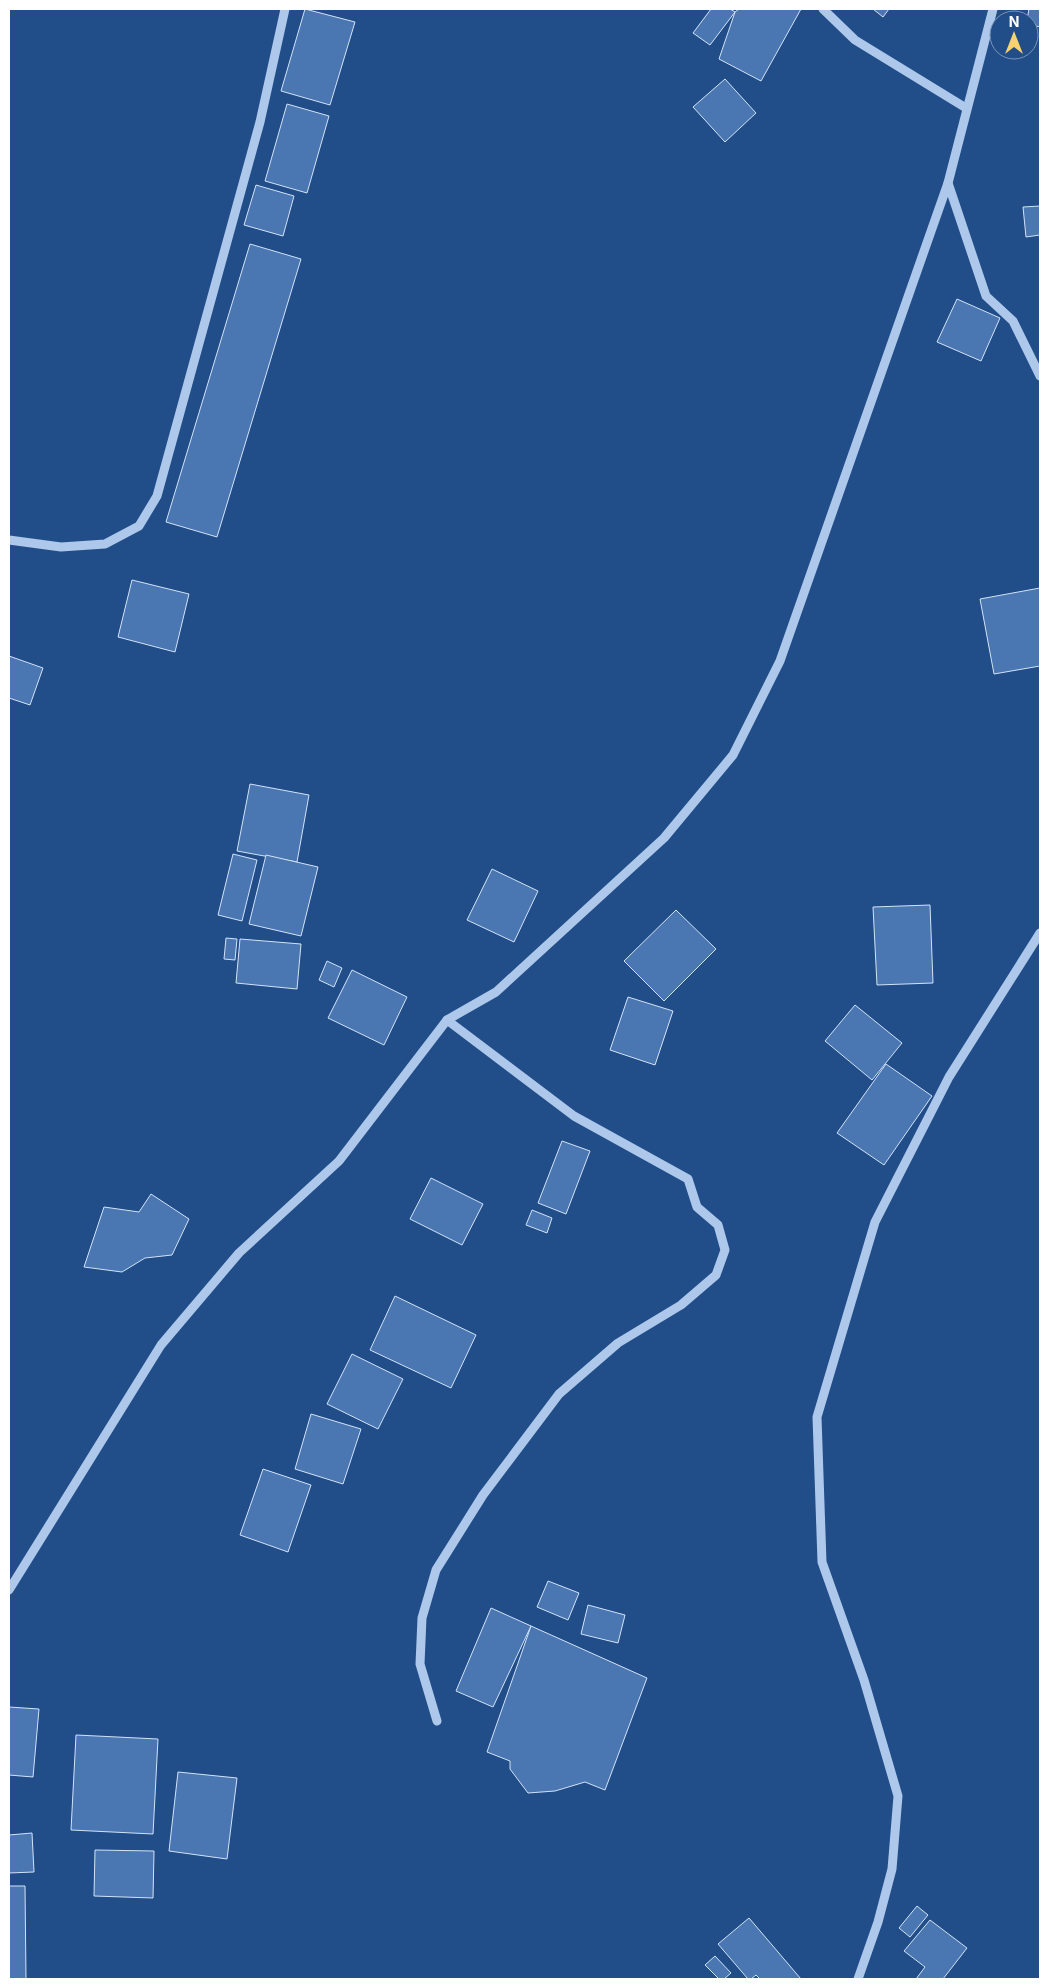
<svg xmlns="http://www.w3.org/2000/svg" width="1049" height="1988" font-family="Inter,sans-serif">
	<rect width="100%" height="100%" fill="#214d89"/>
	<g fill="#4a77b2" stroke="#d2e3f8">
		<path d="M305,9L355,22L330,105L281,91Z"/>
		<path d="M711,9H730L735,12L710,45L693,33Z"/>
		<path d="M739,9H801L761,81L719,59L735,12Z"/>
		<path d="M873,9H889L883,17Z"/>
		<path d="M1029,9H1040V27L1029,24V20H1027Z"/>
		<path d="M725,79L756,113L725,142L693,107Z"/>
		<path d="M287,104L329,116L307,193L265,181Z"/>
		<path d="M256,185L294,196L283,236L244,225Z"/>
		<path d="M1040,206V235L1026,237L1023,207Z"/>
		<path d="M250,244L301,259L217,537L166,522Z"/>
		<path d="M957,299L1000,318L981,361L937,342Z"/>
		<path d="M132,580L189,594L175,652L118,637Z"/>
		<path d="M1040,588V666L994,674L980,599Z"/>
		<path d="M9,656L43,668L30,705L9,698Z"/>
		<path d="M250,784L309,795L297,862L237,851Z"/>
		<path d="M233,854L257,860L242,921L218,915Z"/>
		<path d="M266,855L318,867L301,936L249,924Z"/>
		<path d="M492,869L538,891L514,942L467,920Z"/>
		<path d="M930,905L933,983L877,985L873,907Z"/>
		<path d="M676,910L716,949L664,1001L624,961Z"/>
		<path d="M226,938L237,939L235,960L224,959Z"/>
		<path d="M240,939L301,944L297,989L236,983Z"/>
		<path d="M327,961L342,968L334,987L319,980Z"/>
		<path d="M352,970L407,997L384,1045L328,1018Z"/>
		<path d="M628,997L673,1011L655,1065L610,1050Z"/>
		<path d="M855,1005L902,1043L872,1080L825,1041Z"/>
		<path d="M886,1064L932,1096L884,1165L837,1133Z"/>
		<path d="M562,1141L590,1151L566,1214L538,1203Z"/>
		<path d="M431,1178L483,1204L462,1245L410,1219Z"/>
		<path d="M151,1194L189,1219L172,1255L145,1258L122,1272L84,1267L104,1207L139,1212Z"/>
		<path d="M532,1210L552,1218L547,1233L526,1225Z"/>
		<path d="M395,1296L476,1335L451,1388L370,1350Z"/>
		<path d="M352,1354L403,1379L378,1429L327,1404Z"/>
		<path d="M311,1414L361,1429L343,1484L295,1469Z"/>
		<path d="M263,1469L311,1485L288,1552L240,1535Z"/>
		<path d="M548,1581L579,1593L568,1620L537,1607Z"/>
		<path d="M588,1605L625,1615L618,1643L581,1634Z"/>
		<path d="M491,1608L531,1626L493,1707L456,1691Z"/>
		<path d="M531,1626L647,1678L605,1790L585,1782L555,1791L528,1793L510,1769V1761L487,1752Z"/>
		<path d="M9,1707L39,1709L33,1777L9,1775Z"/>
		<path d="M76,1735L158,1739L153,1834L71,1830Z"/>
		<path d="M178,1772L237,1778L227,1859L169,1851Z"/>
		<path d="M32,1833L34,1872L9,1873V1835Z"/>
		<path d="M95,1850L154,1851L153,1898L94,1896Z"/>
		<path d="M9,1886H25L26,1979H9Z"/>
		<path d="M917,1906L928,1915L910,1937L899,1928Z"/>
		<path d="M749,1918L801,1979H760L756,1975L751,1979H748L718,1944Z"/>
		<path d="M930,1920L967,1948L943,1979H916L925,1967L904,1951Z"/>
		<path d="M715,1956L731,1973L724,1979H719L705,1965Z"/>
	</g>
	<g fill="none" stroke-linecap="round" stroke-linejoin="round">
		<g stroke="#adc8ea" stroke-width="9">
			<path d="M823,9L855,40L966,108"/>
			<path d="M948,183L986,296L1013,321L1040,376"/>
			<path d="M9,540L61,547L105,544L139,526L157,496L260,122L285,9"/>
			<path d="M9,1590L161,1345L239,1253L339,1161L447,1020L496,992L664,838L733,755L780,661L948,183L993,9"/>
			<path d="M437,1721L420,1664L422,1618L436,1570L483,1495L559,1394L618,1343L681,1305L716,1275L725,1250L718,1225L697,1207L688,1179L574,1116L447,1020"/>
			<path d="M858,1979L878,1922L892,1869L898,1796L864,1680L822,1562L817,1417L875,1222L949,1077L1040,933"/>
		</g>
	</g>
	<rect width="1049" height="1988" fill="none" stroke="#ffffff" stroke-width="20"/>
	<g transform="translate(1014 35)"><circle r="24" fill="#214d89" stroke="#7a94b8"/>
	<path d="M0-4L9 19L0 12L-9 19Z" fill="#f7d26f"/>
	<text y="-8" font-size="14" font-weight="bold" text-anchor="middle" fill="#ffffff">N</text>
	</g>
</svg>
